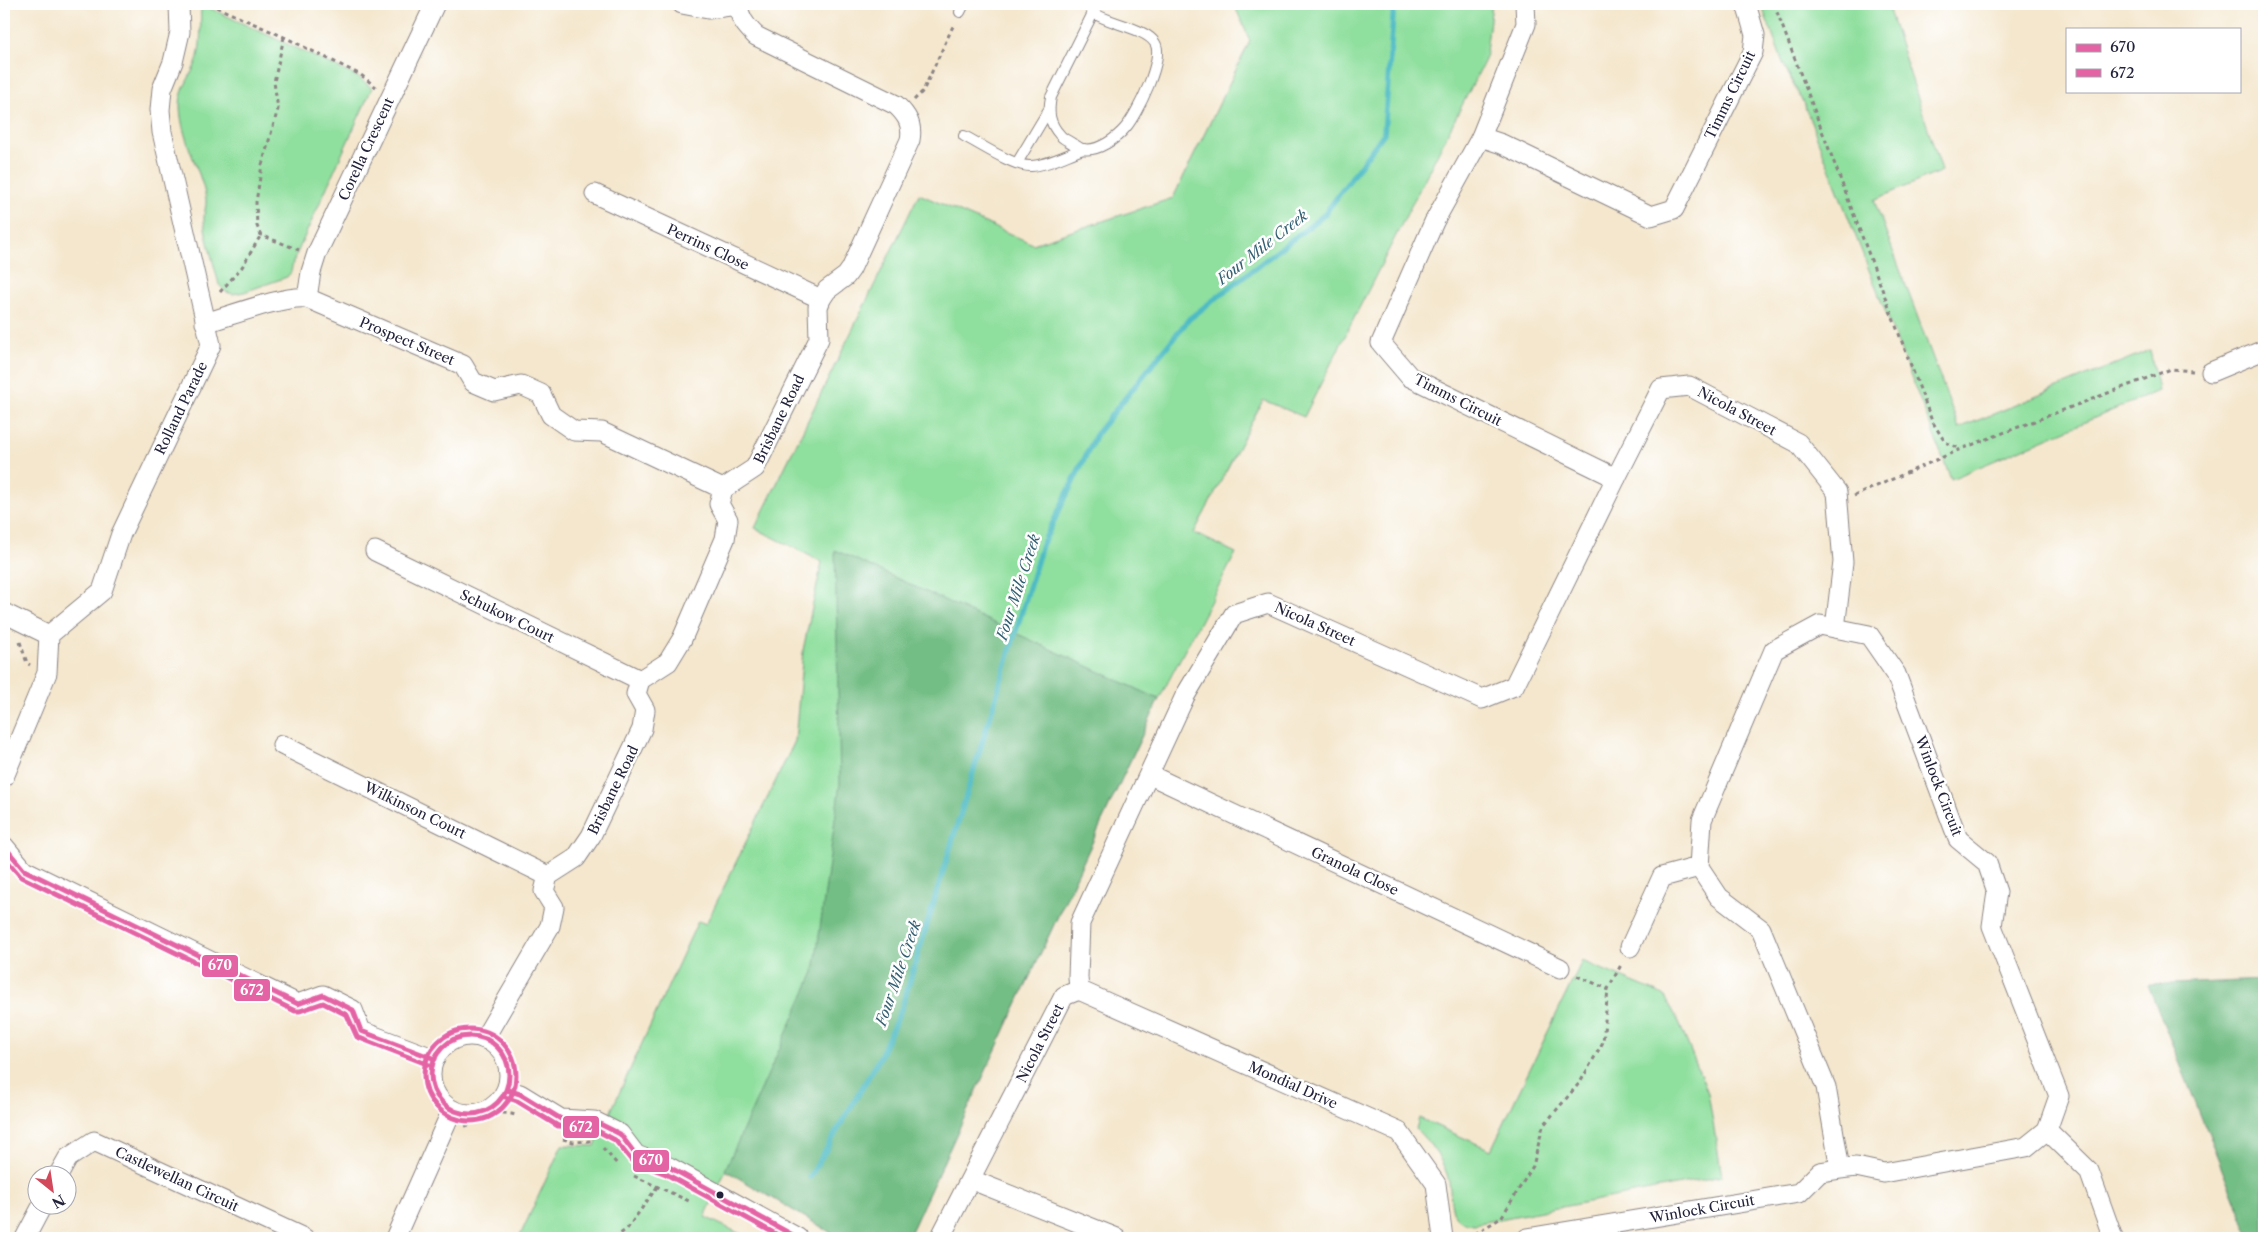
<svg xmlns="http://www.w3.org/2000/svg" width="2268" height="1242" font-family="'Libre Caslon Text',serif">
	<rect width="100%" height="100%" fill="#fff"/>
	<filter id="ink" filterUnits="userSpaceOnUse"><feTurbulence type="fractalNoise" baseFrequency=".02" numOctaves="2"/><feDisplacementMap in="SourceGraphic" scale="10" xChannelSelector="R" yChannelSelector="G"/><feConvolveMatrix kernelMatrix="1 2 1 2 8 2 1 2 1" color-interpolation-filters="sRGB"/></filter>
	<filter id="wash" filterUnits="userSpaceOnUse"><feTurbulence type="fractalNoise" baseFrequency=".0096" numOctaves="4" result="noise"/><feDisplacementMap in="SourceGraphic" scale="20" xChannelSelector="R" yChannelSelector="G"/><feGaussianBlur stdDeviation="1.12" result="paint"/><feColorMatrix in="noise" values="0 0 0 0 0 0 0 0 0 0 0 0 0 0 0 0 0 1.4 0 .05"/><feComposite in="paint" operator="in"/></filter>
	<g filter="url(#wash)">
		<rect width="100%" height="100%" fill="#f4e7ce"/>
		<g fill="#8fdf9e" stroke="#58806c">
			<path d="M201,4L358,77L372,88L293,262L291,272L287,277L244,292L233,294L226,292L219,285C214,264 207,243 204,222C203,214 207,206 206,199C200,166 180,139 180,103C181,87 194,72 198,57C202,39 200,21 201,4Z"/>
			<path d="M1234,4H1492L1485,60L1304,417L1263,400L1194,533L1236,553L1159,699L908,1238H840L726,1170L705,1217L749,1238H519L562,1145L595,1146L698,921L706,924L795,741L803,650L822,562L755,528L919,194L1033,244L1173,198L1250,41Z"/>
			<path d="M1761,4H1887L1942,171L1874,200L1959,428L2150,350L2158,391L1951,479L1805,107L1783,63Z"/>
			<path d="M1582,961L1664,995L1677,1018L1708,1093L1722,1176L1474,1224C1466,1223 1458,1222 1454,1214C1450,1205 1451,1192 1449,1182C1445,1162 1431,1144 1416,1129L1419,1118L1491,1150Z"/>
		</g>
		<g fill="#73be85" stroke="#4a7060">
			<path d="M835,550L1159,699L908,1238H840L725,1170L814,972L840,783Z"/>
			<path d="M2264,980V1238H2250L2148,985Z"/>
		</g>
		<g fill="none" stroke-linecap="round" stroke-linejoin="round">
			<path stroke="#4dbbc4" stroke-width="5.5" d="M810,1177L879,1059L902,1007L1042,545L1097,433L1189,319L1324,215L1384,133L1394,4"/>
		</g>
	</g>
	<g filter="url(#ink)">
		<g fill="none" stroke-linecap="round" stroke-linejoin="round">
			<defs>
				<g id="lane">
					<path d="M1087,4C1089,6 1091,11 1094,13C1107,23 1146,28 1155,43C1165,58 1137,114 1126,127C1117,138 1098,152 1083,149C1080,149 1076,145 1073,144C1069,141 1063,139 1060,135C1049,123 1048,112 1051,97L1093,13"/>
					<path d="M960,12L964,4"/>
					<path d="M964,136C980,144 1014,167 1031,166C1048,165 1066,155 1083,149"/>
					<path d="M1017,163L1048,111"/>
				</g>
				<g id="street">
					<path d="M682,4L708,9L737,5"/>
					<path d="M1525,4L1526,24L1481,137L1434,222L1381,343L1410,377L1616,478"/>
					<path d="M1481,137L1502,144L1651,216L1674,209L1753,52L1755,35L1746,4"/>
					<path d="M595,194L821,299"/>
					<path d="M307,298L311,272L317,253L435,4"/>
					<path d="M205,323C230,316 284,295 307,298L463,365L473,382L494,391L521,385L541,394L551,415L574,431L602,432L723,489"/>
					<path d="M2211,372L2264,350"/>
					<path d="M375,551L640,680"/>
					<path d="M4,613L49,635"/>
					<path d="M282,745L548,876"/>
					<path d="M1150,775L1560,968"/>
					<path d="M4,777L47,673L49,635L102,591L121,534L211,345L162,132L160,110L162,89L173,62L180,32L179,4"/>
					<path d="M4,846L24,870L298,1004L323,995L353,1010L361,1031L435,1059"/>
					<path d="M1630,947L1662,877L1699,867"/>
					<path d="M1079,990L1399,1132L1436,1184L1443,1238"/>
					<circle cx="470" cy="1075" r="39"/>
					<path d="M484,1039L550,926L554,907L544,891L548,876L576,858L591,836L642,729L645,710L636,694L640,680L668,662L682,639L725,539L728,520L719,504L723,489L755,468L819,339L818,307L821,299L827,290L846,276L851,269L910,140C913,125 907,115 896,105L756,36C746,26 739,18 738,4"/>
					<path d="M507,1090L520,1094L561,1119L594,1121L620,1134L636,1155L669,1167L798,1238"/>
					<path d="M2047,1130L2089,1171L2113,1238"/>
					<path d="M59,1174L68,1158L94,1141L304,1238"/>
					<path d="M972,1180L1117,1238"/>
					<path d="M25,1238L43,1204"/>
					<path d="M395,1238L452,1110"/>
					<path d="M940,1238L1064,996L1079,990L1078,977L1080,923L1185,696L1234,614L1268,603L1482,699L1514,686L1616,478L1661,389L1689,386L1798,443L1837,492L1843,562L1835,628"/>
					<path d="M1527,1238L1799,1193L1820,1172L1840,1169L1826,1087L1761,929L1719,897L1699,867L1702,820L1774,650L1820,625L1869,635L1896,674L1958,839L1987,863L1997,892L1992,926L2059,1096L2047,1130L2026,1147L1884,1173L1856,1167L1840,1169"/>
				</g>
			</defs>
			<use href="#lane" stroke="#8b8484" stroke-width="12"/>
			<use href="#street" stroke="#8b8484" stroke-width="21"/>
			<g stroke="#8b8484" stroke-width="3" stroke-dasharray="4 4" stroke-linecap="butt">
				<path d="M209,4L284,37L361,75L376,87"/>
				<path d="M1774,4L1932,421L1945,442L1961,449"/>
				<path d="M284,37L274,82L278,109L262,165L256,202L257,226L261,235L299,250"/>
				<path d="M914,100L923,91L954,24"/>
				<path d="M220,292L242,267L261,235"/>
				<path d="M1854,496L1961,449L2171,369L2193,371"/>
				<path d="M20,642L27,663L30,665"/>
				<path d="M1577,976L1608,989"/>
				<path d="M465,1126C484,1121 495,1107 518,1116"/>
				<path d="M563,1139L573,1142L591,1141"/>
				<path d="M603,1148L617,1164"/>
				<path d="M634,1176L689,1201"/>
				<path d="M614,1238L627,1229L657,1187"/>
				<path d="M1468,1238L1501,1218L1533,1166L1543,1126L1581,1081L1603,1042L1608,989L1622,963"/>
			</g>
			<use href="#lane" stroke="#fff" stroke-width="10"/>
			<use href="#street" stroke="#fff" stroke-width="19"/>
			<defs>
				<g id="bus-1">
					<path d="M4,846L24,870L298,1004L323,995L353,1010L361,1031L435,1059"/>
					<circle cx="470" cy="1075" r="39"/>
					<path d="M507,1090L520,1094L561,1119L594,1121L620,1134L636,1155L669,1167L798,1238"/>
				</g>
				<g id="bus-2">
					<path d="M4,857L21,877L295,1011H300L323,1003L347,1015L357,1037L432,1066"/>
					<circle cx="470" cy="1075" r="46"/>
					<path d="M505,1097L517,1101L558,1126L592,1128L615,1140L632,1161L666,1174L783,1238"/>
				</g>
			</defs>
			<use href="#bus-1" stroke="#fff" stroke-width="9"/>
			<use href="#bus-2" stroke="#fff" stroke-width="9"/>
			<use href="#bus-1" stroke="#e463a4" stroke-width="5"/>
			<use href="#bus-2" stroke="#e463a4" stroke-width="5"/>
		</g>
	</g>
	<circle fill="#22223b" stroke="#fff" stroke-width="2" cx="720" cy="1195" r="4.5"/>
	<g text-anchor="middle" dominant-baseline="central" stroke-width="5" stroke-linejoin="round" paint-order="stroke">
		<g font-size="14" fill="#22223b" stroke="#fff">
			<text transform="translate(1730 95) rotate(-64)">Timms Circuit</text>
			<text transform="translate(366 149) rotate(-65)">Corella Crescent</text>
			<text transform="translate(708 247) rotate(25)">Perrins Close</text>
			<text transform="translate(407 341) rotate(23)">Prospect Street</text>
			<text transform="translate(1458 400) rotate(27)">Timms Circuit</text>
			<text transform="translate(181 408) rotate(-64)">Rolland Parade</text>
			<text transform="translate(1737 411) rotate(28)">Nicola Street</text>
			<text transform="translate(779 419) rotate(-64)">Brisbane Road</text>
			<text transform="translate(507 616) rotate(26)">Schukow Court</text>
			<text transform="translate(1315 624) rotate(24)">Nicola Street</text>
			<text transform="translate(1939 786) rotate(69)">Winlock Circuit</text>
			<text transform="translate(613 790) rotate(-64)">Brisbane Road</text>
			<text transform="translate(415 810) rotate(26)">Wilkinson Court</text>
			<text transform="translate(1355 871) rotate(25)">Granola Close</text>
			<text transform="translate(1040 1043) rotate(-63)">Nicola Street</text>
			<text transform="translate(1293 1085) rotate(24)">Mondial Drive</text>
			<text transform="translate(177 1179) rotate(25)">Castlewellan Circuit</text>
			<text transform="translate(1702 1209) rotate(-10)">Winlock Circuit</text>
		</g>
		<g font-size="15" font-style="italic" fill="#335f72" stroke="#fff">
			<text transform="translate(1262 247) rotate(-38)">Four Mile Creek</text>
			<text transform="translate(1018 587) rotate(-72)">Four Mile Creek</text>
			<text transform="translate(898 973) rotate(-71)">Four Mile Creek</text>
		</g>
	</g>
	<g stroke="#fff" stroke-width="2">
		<rect x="201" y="954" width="38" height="24" rx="5" fill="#e463a4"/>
		<rect x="233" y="978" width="38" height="24" rx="5" fill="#e463a4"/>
		<rect x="562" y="1115" width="38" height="24" rx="5" fill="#e463a4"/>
		<rect x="632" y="1149" width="38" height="24" rx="5" fill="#e463a4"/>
	</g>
	<g font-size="14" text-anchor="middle" font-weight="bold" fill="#fff">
		<text x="220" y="970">670</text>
		<text x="252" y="995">672</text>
		<text x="581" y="1132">672</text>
		<text x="651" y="1165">670</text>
	</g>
	<rect width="2268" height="1242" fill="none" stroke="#fff" stroke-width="20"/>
	<rect x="2066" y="28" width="175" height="65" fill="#ffffff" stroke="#a7a7b1"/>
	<rect x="2076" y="44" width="25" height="8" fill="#e463a4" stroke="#a7a7b1"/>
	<text x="2110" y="52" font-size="15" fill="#22223b">670</text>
	<rect x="2076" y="69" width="25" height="8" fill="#e463a4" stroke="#a7a7b1"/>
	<text x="2110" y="78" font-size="15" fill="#22223b">672</text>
	<g transform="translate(52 1190) rotate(150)"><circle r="24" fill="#ffffff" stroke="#a7a7b1"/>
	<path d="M0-4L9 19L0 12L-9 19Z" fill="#d1495b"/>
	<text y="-8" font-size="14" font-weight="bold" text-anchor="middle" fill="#22223b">N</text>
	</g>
</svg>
